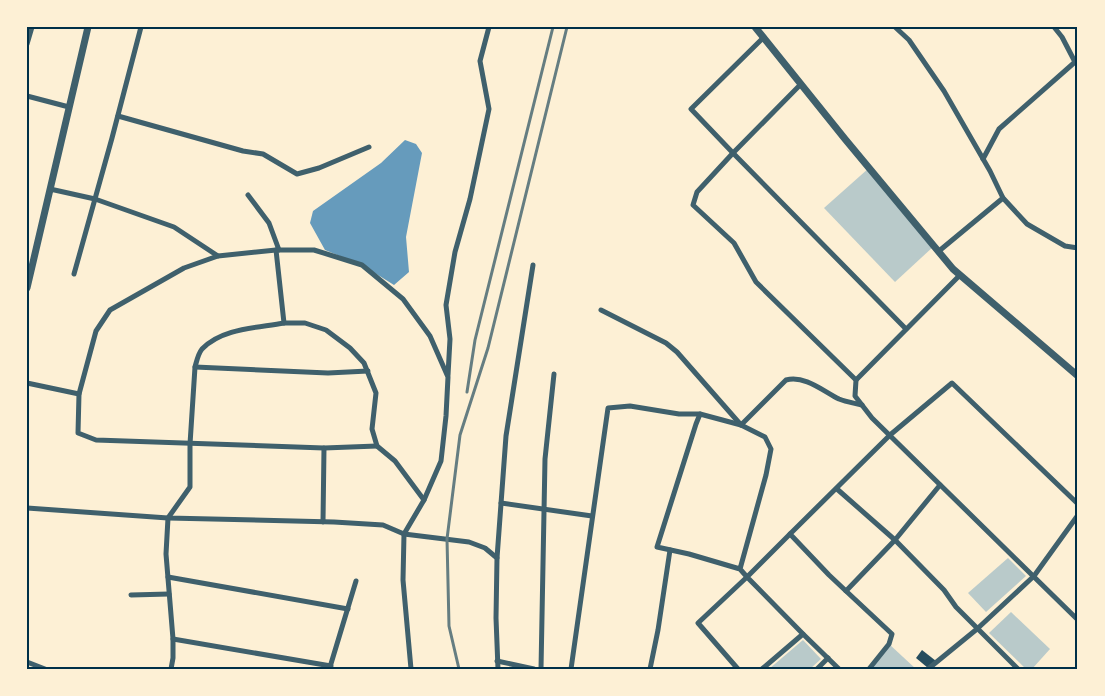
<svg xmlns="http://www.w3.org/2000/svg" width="1105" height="696" font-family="'Source Sans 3',sans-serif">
	<rect width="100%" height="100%" fill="#fdf0d5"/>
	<g fill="#b9caca">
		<path d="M869,168L934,246L895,282L824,208Z"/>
		<path d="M1008,558L1026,576L986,612L968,593Z"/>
		<path d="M1011,612L1050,649L1032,669H1026L989,633Z"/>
		<path d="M803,640L821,659L810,669H769Z"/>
		<path d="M889,644L916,669H870Z"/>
	</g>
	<path fill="#669bbc" d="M405,140L416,144L422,153L406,237L409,272L394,285L362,265L325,250L310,223L313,211L381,163Z"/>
	<path fill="#264d5e" d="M922,650L936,661L928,668L916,658Z"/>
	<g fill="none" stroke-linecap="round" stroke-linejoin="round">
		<g stroke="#3f606c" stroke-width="5">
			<path d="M895,27L909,40L944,91L990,171L1003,198L1027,224L1065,246L1078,248"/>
			<path d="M764,37L691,109L733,153L801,84"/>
			<path d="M27,44L32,27"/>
			<path d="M27,96L69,107"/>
			<path d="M118,116L243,151L263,154L297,174L319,168L369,147"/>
			<path d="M983,159L999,129L1075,62L1062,37L1054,27"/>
			<path d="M50,189L95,199L174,227L218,256L276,250L284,323C257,328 222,328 202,349C198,354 197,360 195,367L190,444V487L168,518L166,554L173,639V658L171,669"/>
			<path d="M248,195L269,223L279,250"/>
			<path d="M276,250H314L362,265L403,299L430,336L448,377L446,416L441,461L424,500"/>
			<path d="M939,251L1003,198"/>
			<path d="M218,256L184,268L110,310L96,331L79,394L78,433L96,440L324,448L377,446"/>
			<path d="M74,274L112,138L141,27"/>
			<path d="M601,310L666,343L677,352L741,425L786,380C805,375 823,391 839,399C846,402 854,403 862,405"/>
			<path d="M284,323H305L326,330L350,348L364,363L376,393L372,429L377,446L395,461L424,500L404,534L403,580L411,669"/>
			<path d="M906,329L733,153L697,192L693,205L734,243L756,282L856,380L855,396L872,418L1078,620"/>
			<path d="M195,367L328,373L368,371"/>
			<path d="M448,375L450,339L446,305L455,252L470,199L489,109L480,61L489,27"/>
			<path d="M856,380L960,275"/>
			<path d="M27,383L79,394"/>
			<path d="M837,489L895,540L944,590L956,607L1018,669"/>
			<path d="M501,503L592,516"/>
			<path d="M27,508L168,518L334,522L383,525L404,534L469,542L485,548L497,558L496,618L498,669"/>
			<path d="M323,522L324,448"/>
			<path d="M790,534L747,577L803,634"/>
			<path d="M497,558L506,436L533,265"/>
			<path d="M168,577L348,609"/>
			<path d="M846,591L829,575L790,534L890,435L952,383L1078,504"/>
			<path d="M131,595L169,594"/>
			<path d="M173,639L331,666"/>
			<path d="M497,661L534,669"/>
			<path d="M27,662L45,669"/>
			<path d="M330,667L356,581"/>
			<path d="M541,669L545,459L554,374"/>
			<path d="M571,669L608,408L630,406L679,414H700"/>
			<path d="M650,669L658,630L670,550"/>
			<path d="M738,669L698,623L747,577L740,569L689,554L657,547L696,424L700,414L741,425L765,437L771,449L766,475L740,569"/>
			<path d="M762,669L803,634L839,669"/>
			<path d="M817,669L828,658"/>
			<path d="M869,669L889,644L892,634L846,591L895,540L940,485"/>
			<path d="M928,669L977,629L1034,576L1078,515"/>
		</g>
		<g stroke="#3f606c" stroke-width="7">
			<path d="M755,27L845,139L953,269L1078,376"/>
			<path d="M27,288L88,27"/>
		</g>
		<g stroke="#657d81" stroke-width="3">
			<path d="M467,392L475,340L553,27"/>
			<path d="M459,669L449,626L447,539L460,435L488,348L567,27"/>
		</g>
	</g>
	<rect width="1105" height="696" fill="none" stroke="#fdf0d5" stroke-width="57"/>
	<rect x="28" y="28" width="1048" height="640" fill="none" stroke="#003049" stroke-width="2"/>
</svg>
